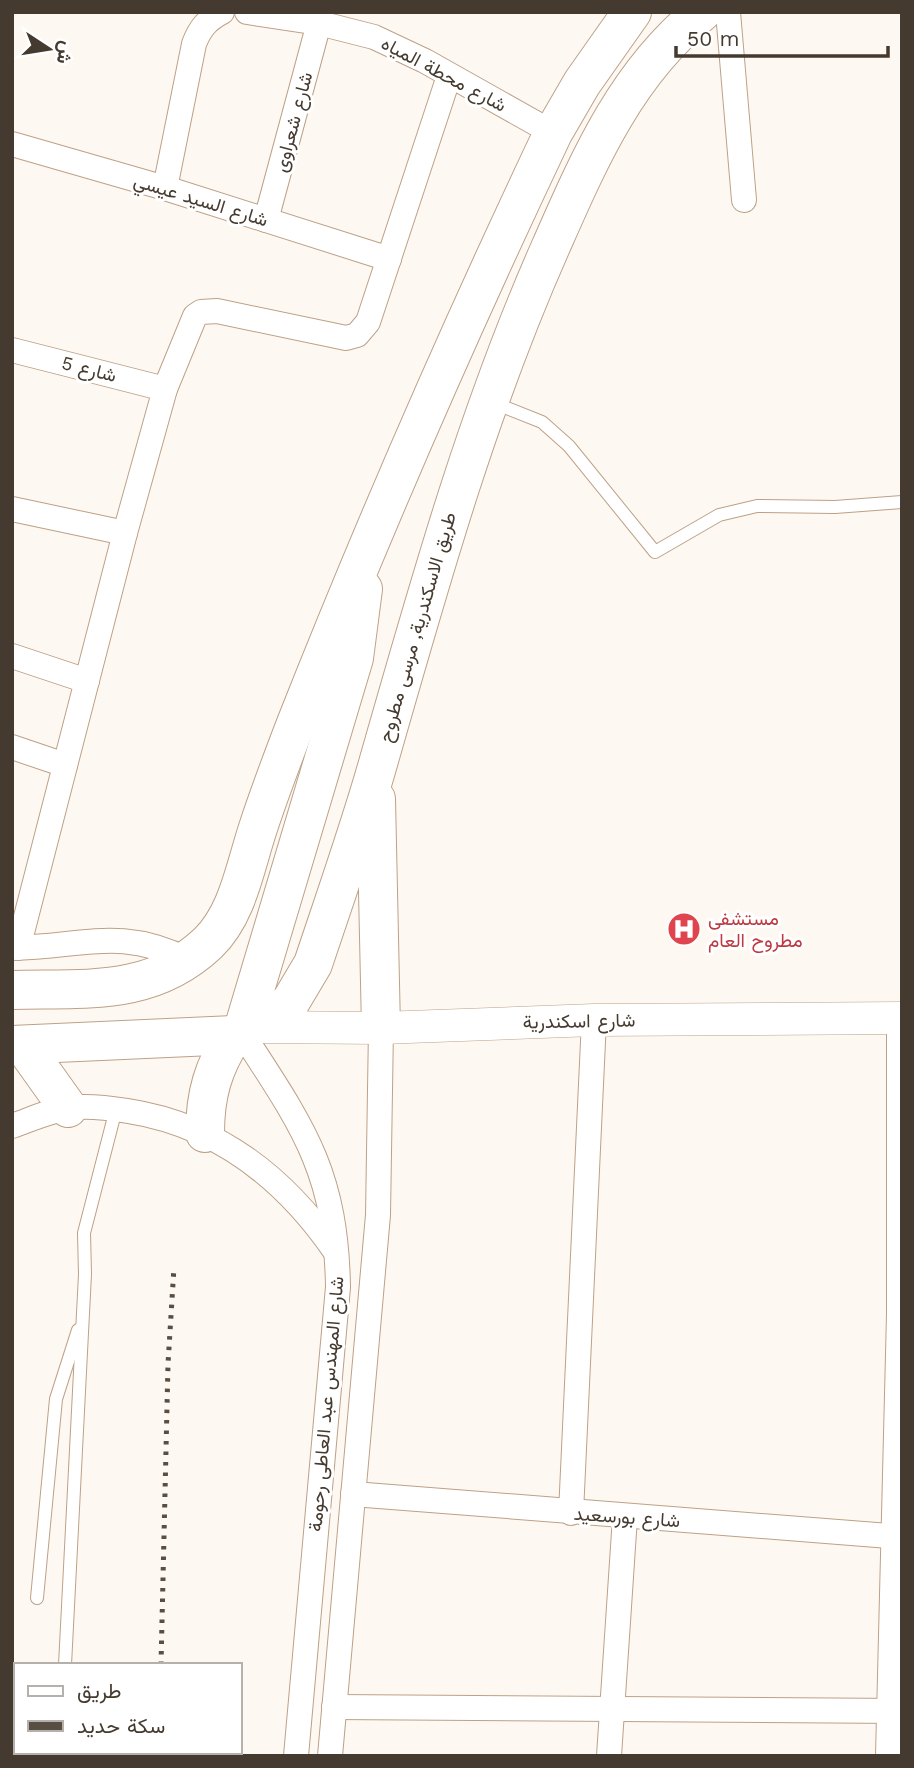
<svg xmlns="http://www.w3.org/2000/svg" width="914" height="1768" font-family="'Work Sans',Vazirmatn,sans-serif">
	<rect width="100%" height="100%" fill="#fef8f2"/>
	<g fill="none" stroke-linecap="round" stroke-linejoin="round">
		<defs>
			<g id="service">
				<path d="M494,403L542,422L569,446L655,552L719,515L757,506L835,507L902,502"/>
				<path d="M37,1598L56,1399L78,1330"/>
				<path d="M65,1665L85,1274L84,1233L116,1109"/>
				<path d="M60,1756V1752"/>
			</g>
			<g id="minor">
				<path d="M247,12L319,23L374,37L425,61L553,133"/>
				<path d="M728,12L744,200"/>
				<path d="M12,144L165,188L389,259"/>
				<path d="M165,188L194,44C200,28 207,20 222,12"/>
				<path d="M266,220L319,23"/>
				<path d="M12,350L165,389"/>
				<path d="M12,509L125,533"/>
				<path d="M12,656L87,681"/>
				<path d="M12,747L65,765"/>
				<path d="M12,948C83,947 119,926 188,960"/>
				<path d="M18,948L125,533L165,389L195,316L201,312L217,311L346,338L357,335L368,322L449,76"/>
				<path d="M242,1033C303,1127 336,1171 338,1287L296,1756"/>
				<path d="M12,1126C30,1120 50,1110 69,1108C87,1105 109,1108 128,1111C217,1125 284,1177 335,1251"/>
				<path d="M353,1494L902,1537"/>
				<path d="M571,1513L594,1020"/>
				<path d="M334,1707L902,1711"/>
				<path d="M330,1756L378,1215L381,1028"/>
				<path d="M609,1756L625,1517"/>
				<path d="M888,1756L899,1314V1018"/>
			</g>
			<path id="tertiary" d="M256,1027L381,1028L594,1020L902,1018"/>
			<g id="primary">
				<path d="M376,799L381,1028"/>
				<path d="M12,990C85,988 151,997 208,943C238,914 245,867 258,828C269,794 282,760 295,726C374,526 461,327 553,133L582,83L632,12"/>
				<path d="M242,1033L354,658L363,589"/>
				<path d="M12,1045L234,1035L275,1016L291,1001L313,964C335,898 358,833 377,767C428,589 476,415 551,246C589,160 626,73 702,12"/>
				<path d="M23,1045L68,1108"/>
				<path d="M205,1133C205,1095 213,1067 234,1035"/>
			</g>
		</defs>
		<use href="#service" stroke="#bda187" stroke-width="14"/>
		<use href="#minor" stroke="#bda187" stroke-width="26"/>
		<use href="#tertiary" stroke="#bda187" stroke-width="33"/>
		<use href="#primary" stroke="#bda187" stroke-width="40"/>
		<use href="#service" stroke="#fff" stroke-width="12"/>
		<use href="#minor" stroke="#fff" stroke-width="24"/>
		<use href="#tertiary" stroke="#fff" stroke-width="32"/>
		<use href="#primary" stroke="#fff" stroke-width="38"/>
		<g stroke="#584e43" stroke-width="5" stroke-dasharray="3.5 7" stroke-linecap="butt">
			<path d="M161,1665L168,1364L174,1267"/>
			<path d="M159,1756V1752"/>
		</g>
	</g>
	<defs>
		<symbol id="hospital-disc" viewBox="-11 -11 22 22"><circle r="9.5" fill="#e0444e" stroke="#fff"/><path d="M-5-5h3v3.5h4V-5h3V5h-3V1.5h-4V5h-3Z" fill="#fff"/></symbol>
	</defs>
	<g fill-rule="evenodd">
		<use href="#hospital-disc" x="665" y="910" width="38" height="38"/>
	</g>
	<g text-anchor="middle" dominant-baseline="central" stroke-width="6" stroke-linejoin="round" paint-order="stroke">
		<g font-size="19" fill="#453a2f" stroke="#fff">
			<text transform="translate(444 74) rotate(28)">شارع محطة المياه</text>
			<text transform="translate(293 122) rotate(-75)">شارع شعراوى</text>
			<text transform="translate(201 200) rotate(17)">شارع السيد عيسي</text>
			<text transform="translate(89 369) rotate(14)">شارع 5</text>
			<text transform="translate(417 627) rotate(-74)">طريق الاسكندرية, مرسى مطروح</text>
			<text transform="translate(579 1021) rotate(-1)">شارع اسكندرية</text>
			<text transform="translate(326 1404) rotate(-85)">شارع المهندس عبد العاطى رحومة</text>
			<text transform="translate(627 1517) rotate(4)">شارع بورسعيد</text>
		</g>
		<g font-size="19" fill="#be3a42" stroke="#fff" text-anchor="start">
			<text x="708" y="918">مستشفى<tspan x="708" dy="22">مطروح العام</tspan></text>
		</g>
	</g>
	<rect width="914" height="1768" fill="none" stroke="#453a2f" stroke-width="28"/>
	<rect x="14" y="1663" width="228" height="91" fill="#ffffff" stroke="#b5b0ac" stroke-width="2"/>
	<rect x="28" y="1686" width="35" height="10" fill="#ffffff" stroke="#b5b0ac" stroke-width="2"/>
	<text x="77" y="1698" font-size="21" fill="#453a2f">طريق</text>
	<rect x="28" y="1721" width="35" height="10" fill="#584e43" stroke="#b5b0ac" stroke-width="2"/>
	<text x="77" y="1733" font-size="21" fill="#453a2f">سكة حديد</text>
	<g transform="translate(49 49) rotate(102)" stroke="#ffffff" stroke-width="5" paint-order="stroke">
	<path d="M0-5L12 26L0 18L-12 26Z" fill="#453a2f"/>
	<text y="-10" font-size="19" font-weight="bold" text-anchor="middle" fill="#453a2f">ش</text>
	</g>
	<path d="M676 46v10h212v-10" fill="none" stroke="#453a2f" stroke-width="3.5"/>
	<text x="687" y="46" font-size="21" fill="#453a2f" stroke="#ffffff" stroke-width="5" paint-order="stroke">50 m</text>
</svg>
